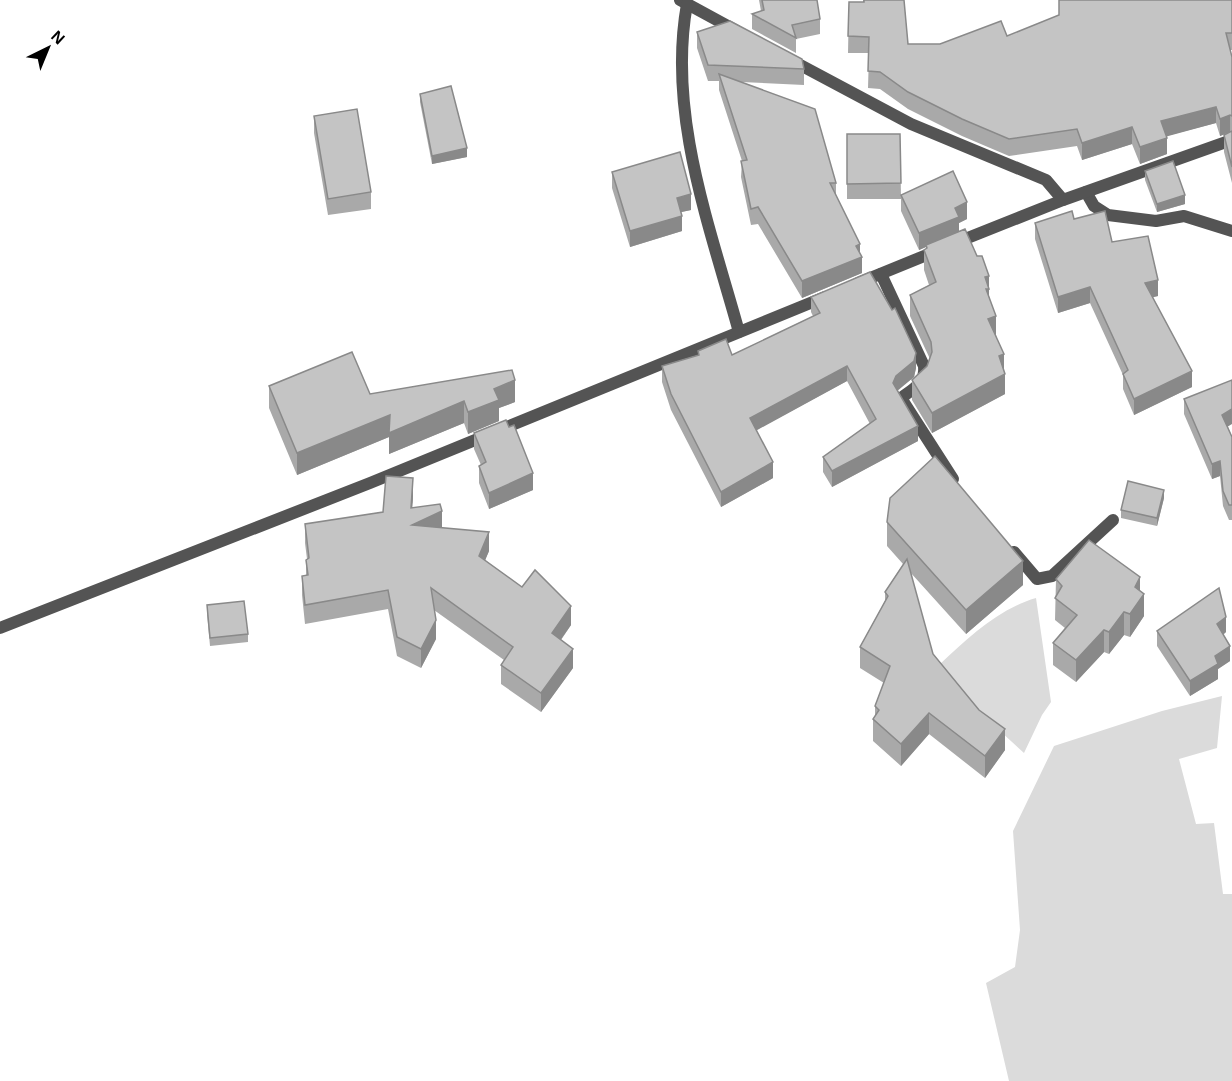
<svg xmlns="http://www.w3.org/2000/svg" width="1232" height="1081" font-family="Helvetica,sans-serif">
	<rect width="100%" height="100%" fill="#fff"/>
	<g fill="#dbdbdb">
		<path d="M1036,598L1051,702L1042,715L1024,753L963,697L940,664C968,638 998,609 1036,598Z"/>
		<path d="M1222,696L1217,748L1179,759L1196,824L1214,823L1223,894H1232V1081H1009L986,983L1015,967L1020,930L1013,831L1054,746L1162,711Z"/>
	</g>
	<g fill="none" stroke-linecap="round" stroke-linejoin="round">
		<g stroke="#545454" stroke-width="12">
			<path d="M680,0L737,31"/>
			<path d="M687,4C667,114 710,227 739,332"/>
			<path d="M789,59L911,124L1046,180L1063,200"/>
			<path d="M1086,192L1094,206L1108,215L1156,221L1184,216L1232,231"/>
			<path d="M955,243L1063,200L1232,140"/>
			<path d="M881,274L924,366C926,383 913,389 901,398L953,479"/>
			<path d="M858,283L939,250"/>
			<path d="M1014,552L1037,579L1052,576L1113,520"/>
			<path d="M0,628L370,483L825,297"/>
		</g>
	</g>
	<g fill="#a9a9a9">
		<path d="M759,0H817L820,19V34L796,39V53L752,29V14L761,11Z"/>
		<path d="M863,0H904L908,44H940L1007,36L1232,0V50H1230L1232,57V183L1224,152V135L1230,132L1220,136L1216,123L1166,136L1167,154L1140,164L1132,144L1082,160L1077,146L1009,156L962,136L908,109L880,89L868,88L869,53H848L849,2H863Z"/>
		<path d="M697,32L804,69V85L741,82L836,183V195L860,254L862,273L802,298L758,224L751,225L741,177L742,161L719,90V81H708L697,48Z"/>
		<path d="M420,94L467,157L432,164L420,102Z"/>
		<path d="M314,116L371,192V209L328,215L314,133Z"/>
		<path d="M847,134H900L901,199H847Z"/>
		<path d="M1145,171L1185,204L1157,212L1145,180Z"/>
		<path d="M612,172L691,210L681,212L682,231L630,247L612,188Z"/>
		<path d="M901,195L967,219L959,223V231L989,296L996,335L1004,370L1005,394L932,433L912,400V380L927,366L930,359L910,316V295L929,285L924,270V250L926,249V247L919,250L901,211Z"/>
		<path d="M1074,219L1112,242L1158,296L1153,297L1192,387L1134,415L1123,389V375L1090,303L1058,313L1035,239V223Z"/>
		<path d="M811,297L916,368L914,377L897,390L918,441L832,487L823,472V457L870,424L847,381L756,430L773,478L721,507L671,410L662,382V366L698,355V351L732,355L813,316L811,312Z"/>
		<path d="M269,386L370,394L515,402L499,408V421L468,434L464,423L389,454V437L297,475L269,408Z"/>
		<path d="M1184,399L1228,427L1232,437V520H1229L1223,506L1220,476L1212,479L1184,414Z"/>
		<path d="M509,427L533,490L489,509L479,483V466L481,465L474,449V433Z"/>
		<path d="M413,497L412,508L442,528L489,551L485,560L571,625L561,640L573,668L541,712L501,684V665L504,660L434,610L436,639L421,668L397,656L388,609L305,624L302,595V576L306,575V560L307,559L305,543V524L383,512Z"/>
		<path d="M1164,498L1157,526L1121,518V510Z"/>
		<path d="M887,522L1023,585L966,634L910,572L933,654L1005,750L985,778L929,734L901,766L873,741V719L875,716V706L884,683L860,668V647L885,601V592L903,564L887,546Z"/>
		<path d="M1056,579L1140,591L1144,616L1130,637L1124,635L1109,654L1104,652L1076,682L1053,665V643L1065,628L1055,620Z"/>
		<path d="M207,605L248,634V642L210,646L207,614Z"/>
		<path d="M1157,631L1226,632L1223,635L1230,661L1218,669V679L1190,696L1157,646Z"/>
	</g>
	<g fill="#898989">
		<path d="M1216,107V123L1161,138V121Z"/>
		<path d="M1230,115V132L1220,136V119Z"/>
		<path d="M1132,127V144L1082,160V143Z"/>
		<path d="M1167,138V154L1140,164V147Z"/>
		<path d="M467,148V157L432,164V156Z"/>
		<path d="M691,194V210L677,213V198Z"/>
		<path d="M1185,195V204L1157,212V204Z"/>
		<path d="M967,202V219L959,223V234L926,245V247L919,250V233L955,208Z"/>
		<path d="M682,216V231L630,247V231Z"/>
		<path d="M860,244V258L862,257V273L802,298V281Z"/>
		<path d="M989,276V309L985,277Z"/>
		<path d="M1158,280V296L1145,299V283Z"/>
		<path d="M1090,287V303L1058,313V297Z"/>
		<path d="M996,316V336L988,319Z"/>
		<path d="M916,353V368L914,377L896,392L893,383L896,376Z"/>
		<path d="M1004,354V374L999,356Z"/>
		<path d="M847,366V381L750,434V418Z"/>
		<path d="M1192,371V387L1134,415V399Z"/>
		<path d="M1005,374V394L932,433V413Z"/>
		<path d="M515,380V402L499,408V421L468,434V412L494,389Z"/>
		<path d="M464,401V423L389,454V437L297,475V453L390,415Z"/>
		<path d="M1232,409V424L1222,430V415Z"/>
		<path d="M918,426V441L832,487V471Z"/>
		<path d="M1220,461V476L1212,479V464Z"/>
		<path d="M773,462V478L721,507V492Z"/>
		<path d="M533,473V490L489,509V493Z"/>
		<path d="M413,478V497L411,527V508Z"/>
		<path d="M1164,490V498L1157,526V518Z"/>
		<path d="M442,511V530L412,525Z"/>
		<path d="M489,532V551L479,575V556Z"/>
		<path d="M1023,561V585L966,634V610Z"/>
		<path d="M1140,577V599L1144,594V616L1130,637V614L1135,587Z"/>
		<path d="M571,606V625L552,652V633Z"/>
		<path d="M1124,612V635L1109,654V632Z"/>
		<path d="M1226,617V632L1217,639V624Z"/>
		<path d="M436,620V639L421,668V649Z"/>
		<path d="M1104,630V652L1076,682V660Z"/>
		<path d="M1230,646V661L1218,669V679L1190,696V681L1215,656Z"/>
		<path d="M573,649V668L541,712V693Z"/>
		<path d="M929,713V734L901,766V744Z"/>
		<path d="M1005,729V750L985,778V756Z"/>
	</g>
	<g fill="#c4c4c4" stroke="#898989" stroke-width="1.5">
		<path d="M762,0H817L820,19L792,25L796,38L752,14L764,10Z"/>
		<path d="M864,0H904L908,44H940L1001,21L1007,36L1059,15V0H1232V33H1226L1232,57V116L1230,115L1220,119L1216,107L1161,121L1167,138L1140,147L1132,127L1082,143L1077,129L1009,139L962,119L908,92L880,72L868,71L869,37L848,36L849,2H864Z"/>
		<path d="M730,21L802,59L804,69L708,65L697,32Z"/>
		<path d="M719,74L815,109L836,183H830L860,244L856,246L862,257L802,281L758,207L751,209L741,161L747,160Z"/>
		<path d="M451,86L467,148L432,156L420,94Z"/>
		<path d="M357,109L371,192L328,199L314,116Z"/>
		<path d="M1232,131V167L1224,135Z"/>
		<path d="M847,134H900L901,183L847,184Z"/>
		<path d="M680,152L691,194L677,198L682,216L630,231L612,172Z"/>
		<path d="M1173,161L1185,195L1157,204L1145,171Z"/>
		<path d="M953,171L967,202L955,208L959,217L919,233L901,195Z"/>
		<path d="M1072,211L1074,219L1105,211L1112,242L1148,236L1158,280L1145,283L1192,371L1134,399L1123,374L1128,370L1090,287L1058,297L1035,223Z"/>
		<path d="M965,229L977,256H982L989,276L985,277L989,289H986L996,316L988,319L1004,354L999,356L1005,374L932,413L912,380L927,366L932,352L931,342L910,295L936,282L924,250L927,248L926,245Z"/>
		<path d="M870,272L892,310L895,308L916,353L914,361L896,376L893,383L918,426L832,471L823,457L876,419L847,366L750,418L773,462L721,492L671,394L662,366L699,355L698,351L726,339L732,355L820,313L811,297Z"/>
		<path d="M352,352L370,394L512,370L515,380L494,389L499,400L468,412L464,401L389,433L390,415L297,453L269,386Z"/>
		<path d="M1232,380V409L1222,415L1232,437V505H1229L1223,491L1220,461L1212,464L1184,399Z"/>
		<path d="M506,420L509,427L514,425L533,473L489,493L479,466L486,462L474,433Z"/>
		<path d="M935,456L1023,561L966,610L887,522L890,498Z"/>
		<path d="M386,476L413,478L411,508L440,504L442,511L412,525L489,532L479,556L522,587L535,570L571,606L552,633L573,649L541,693L501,665L513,647L431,588L436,620L421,649L397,637L388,590L305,605L302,576L308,575L306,560L309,558L305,524L383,512Z"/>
		<path d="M1128,481L1164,490L1157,518L1121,510Z"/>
		<path d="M1089,540L1140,577L1135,587L1144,594L1130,614L1124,612L1109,632L1104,630L1076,660L1053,643L1077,615L1055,598L1062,586L1056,579Z"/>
		<path d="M907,559L933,654L979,710L1005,729L985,756L929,713L901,744L873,719L879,710L875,706L890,666L860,647L888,596L885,592Z"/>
		<path d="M1219,588L1226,617L1217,624L1230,646L1215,656L1218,664L1190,681L1157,631Z"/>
		<path d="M244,601L248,634L210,638L207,605Z"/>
	</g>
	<g transform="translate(48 48) rotate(43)" stroke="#ffffff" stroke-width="4.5" paint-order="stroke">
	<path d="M0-4.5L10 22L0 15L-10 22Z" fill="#000000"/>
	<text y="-9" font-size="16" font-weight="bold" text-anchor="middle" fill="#000000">N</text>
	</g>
</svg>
